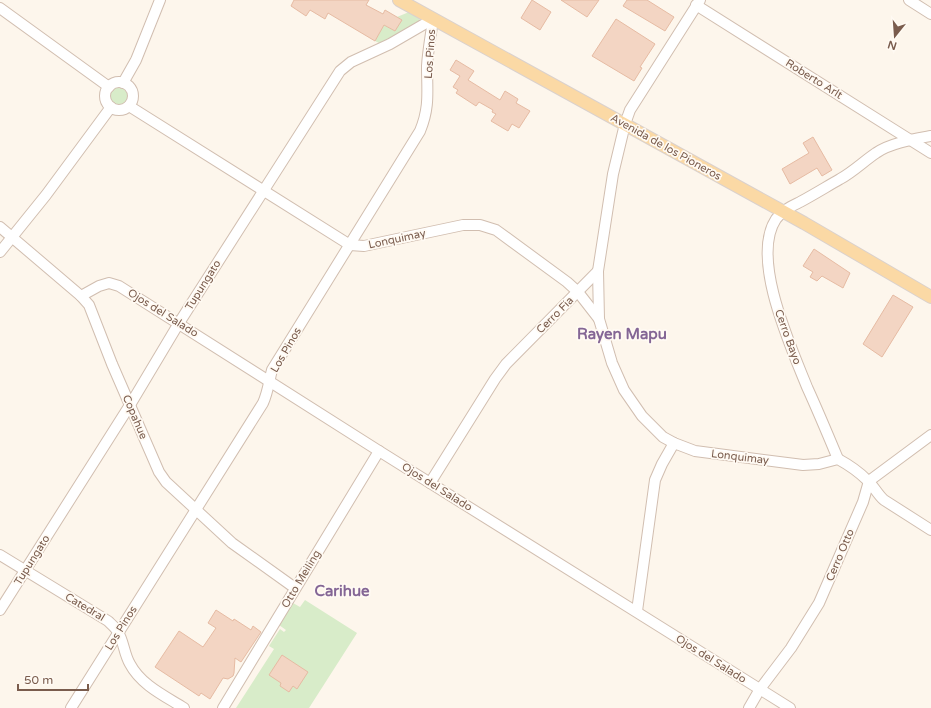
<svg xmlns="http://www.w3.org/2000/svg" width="931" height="708" font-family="'Varela Round',sans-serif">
	<rect width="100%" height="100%" fill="#fdf6ec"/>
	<g fill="#d8ecc9">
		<path d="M409,12L419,17L420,21L381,44L375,41L384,25L395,31L401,20L397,17Z"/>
		<circle cx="119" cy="96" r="9"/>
		<path d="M305,600L357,633L309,708H236L274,649L269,646L280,629L284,632L286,630L279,625L293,603L300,607Z"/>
	</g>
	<g fill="#f3d5c3" stroke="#e6bba3">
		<path d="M294,0H369L366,5L383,14L385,10L402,20L395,31L384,25L375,41L328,13L325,19L310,10L306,16L291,6Z"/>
		<path d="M532,0L551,12L540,30L521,18Z"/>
		<path d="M561,0H599L587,17Z"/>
		<path d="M627,0H647L674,17L665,31L623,6Z"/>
		<path d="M616,19L655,44L640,67L642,68L634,81L592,56Z"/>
		<path d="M456,60L474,71L468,80L500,100L505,91L518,99L516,103L530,111L519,128L512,124L508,131L491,121L496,114L492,112L493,110L479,102L476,106L456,93L458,90L453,87L460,76L450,70Z"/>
		<path d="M813,137L832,170L822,176L817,168L790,184L782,169L809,153L803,143Z"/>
		<path d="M814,249L850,273L843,288L822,276L817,281L810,277L813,272L803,266Z"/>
		<path d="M893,295L913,307L882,357L863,344Z"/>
		<path d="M216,610L233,621L234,619L251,630L253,626L261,632L241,662L235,658L234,673L233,676L228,679L223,678L210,699L201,693L199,696L155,667L179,631L203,647L216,628L208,623Z"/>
		<path d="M282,655L308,672L297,689L293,686L289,692L280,686L281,683L269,675Z"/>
	</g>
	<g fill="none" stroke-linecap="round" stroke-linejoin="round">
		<defs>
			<g id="minor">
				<path d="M700,0L630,110L625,124L613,174L598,271L599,319L612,363L624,390L642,416L663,437L674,443L695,451L803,465L819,464L838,459C849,465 858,471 867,480C874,486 877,494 884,500L931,530"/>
				<path d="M909,0L931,14"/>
				<path d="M696,5L931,153"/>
				<path d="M0,8L109,87"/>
				<circle cx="119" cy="96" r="14"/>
				<path d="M123,83L136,60L160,0"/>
				<path d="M129,106L350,245L364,246L463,225H480L496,230L567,282L578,292L599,319"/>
				<path d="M0,227L81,296L89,305L112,364L159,472L166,482L232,543L295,588"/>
				<path d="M0,252L46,195L111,107"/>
				<path d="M81,296L99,286L109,283L119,286L379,451L790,708"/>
				<path d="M838,459C828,435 818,411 807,387C791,347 750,258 776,219C783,210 790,207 800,202C813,195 826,187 840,179C853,172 864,161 876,153C890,143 915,139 931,136"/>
				<path d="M430,483L495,379L506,364L598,271"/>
				<path d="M0,555L108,621C111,624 116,628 118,632C124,642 124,654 130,664C141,685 165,696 184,708"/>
				<path d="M0,610L130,405L179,323L340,71L351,62L390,44L433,19"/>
				<path d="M637,611L655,480L662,464L674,443"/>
				<path d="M71,708L263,403C268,392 269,381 272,370L420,131C430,107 427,91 427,66C428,50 431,35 433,19"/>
				<path d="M223,708L379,451"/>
				<path d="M749,708L760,689L791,648L819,603L863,502L869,481L931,435"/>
			</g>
			<path id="major" d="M399,0L804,223L931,297"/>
		</defs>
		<use href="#minor" stroke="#d1beb0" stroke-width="12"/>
		<use href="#major" stroke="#dad1cd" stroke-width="14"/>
		<use href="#minor" stroke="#fff" stroke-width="10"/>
		<use href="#major" stroke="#fbd9a5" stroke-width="12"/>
	</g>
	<g text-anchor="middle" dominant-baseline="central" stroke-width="3.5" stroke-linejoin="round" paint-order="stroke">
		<g font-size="11" fill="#7a5c4d" stroke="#fffaf3">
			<text transform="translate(430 54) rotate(-86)">Los Pinos</text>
			<text transform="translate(814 79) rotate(32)">Roberto Arlt</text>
			<text transform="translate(666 147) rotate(29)">Avenida de los Pioneros</text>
			<text transform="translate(397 239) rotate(-12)">Lonquimay</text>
			<text transform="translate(203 285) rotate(-58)">Tupungato</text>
			<text transform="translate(163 313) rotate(32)">Ojos del Salado</text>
			<text transform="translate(555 315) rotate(-45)">Cerro Fia</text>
			<text transform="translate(788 337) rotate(70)">Cerro Bayo</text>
			<text transform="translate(286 350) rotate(-60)">Los Pinos</text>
			<text transform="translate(135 417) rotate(67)">Copahue</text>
			<text transform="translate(740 457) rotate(7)">Lonquimay</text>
			<text transform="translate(437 487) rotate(32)">Ojos del Salado</text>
			<text transform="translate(840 555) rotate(-67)">Cerro Otto</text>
			<text transform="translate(32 560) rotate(-58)">Tupungato</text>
			<text transform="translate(301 579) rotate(-59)">Otto Meiling</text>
			<text transform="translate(85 607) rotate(31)">Catedral</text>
			<text transform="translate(121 628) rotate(-58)">Los Pinos</text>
			<text transform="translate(711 659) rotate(32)">Ojos del Salado</text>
		</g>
		<g font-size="15" font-weight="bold" fill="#846695" stroke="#fffaf3">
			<text x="622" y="334">Rayen Mapu</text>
			<text x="342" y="591">Carihue</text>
		</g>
	</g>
	<g transform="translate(895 36) rotate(197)" stroke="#fffaf3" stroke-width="3" paint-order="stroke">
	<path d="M0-3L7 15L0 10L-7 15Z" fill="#7a5c4d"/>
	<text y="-6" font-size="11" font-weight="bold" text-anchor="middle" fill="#7a5c4d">N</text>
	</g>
	<path d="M18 684v6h70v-6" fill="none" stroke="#7a5c4d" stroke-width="2"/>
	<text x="24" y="684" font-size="12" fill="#7a5c4d" stroke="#fffaf3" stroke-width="3" paint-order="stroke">50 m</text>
</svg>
